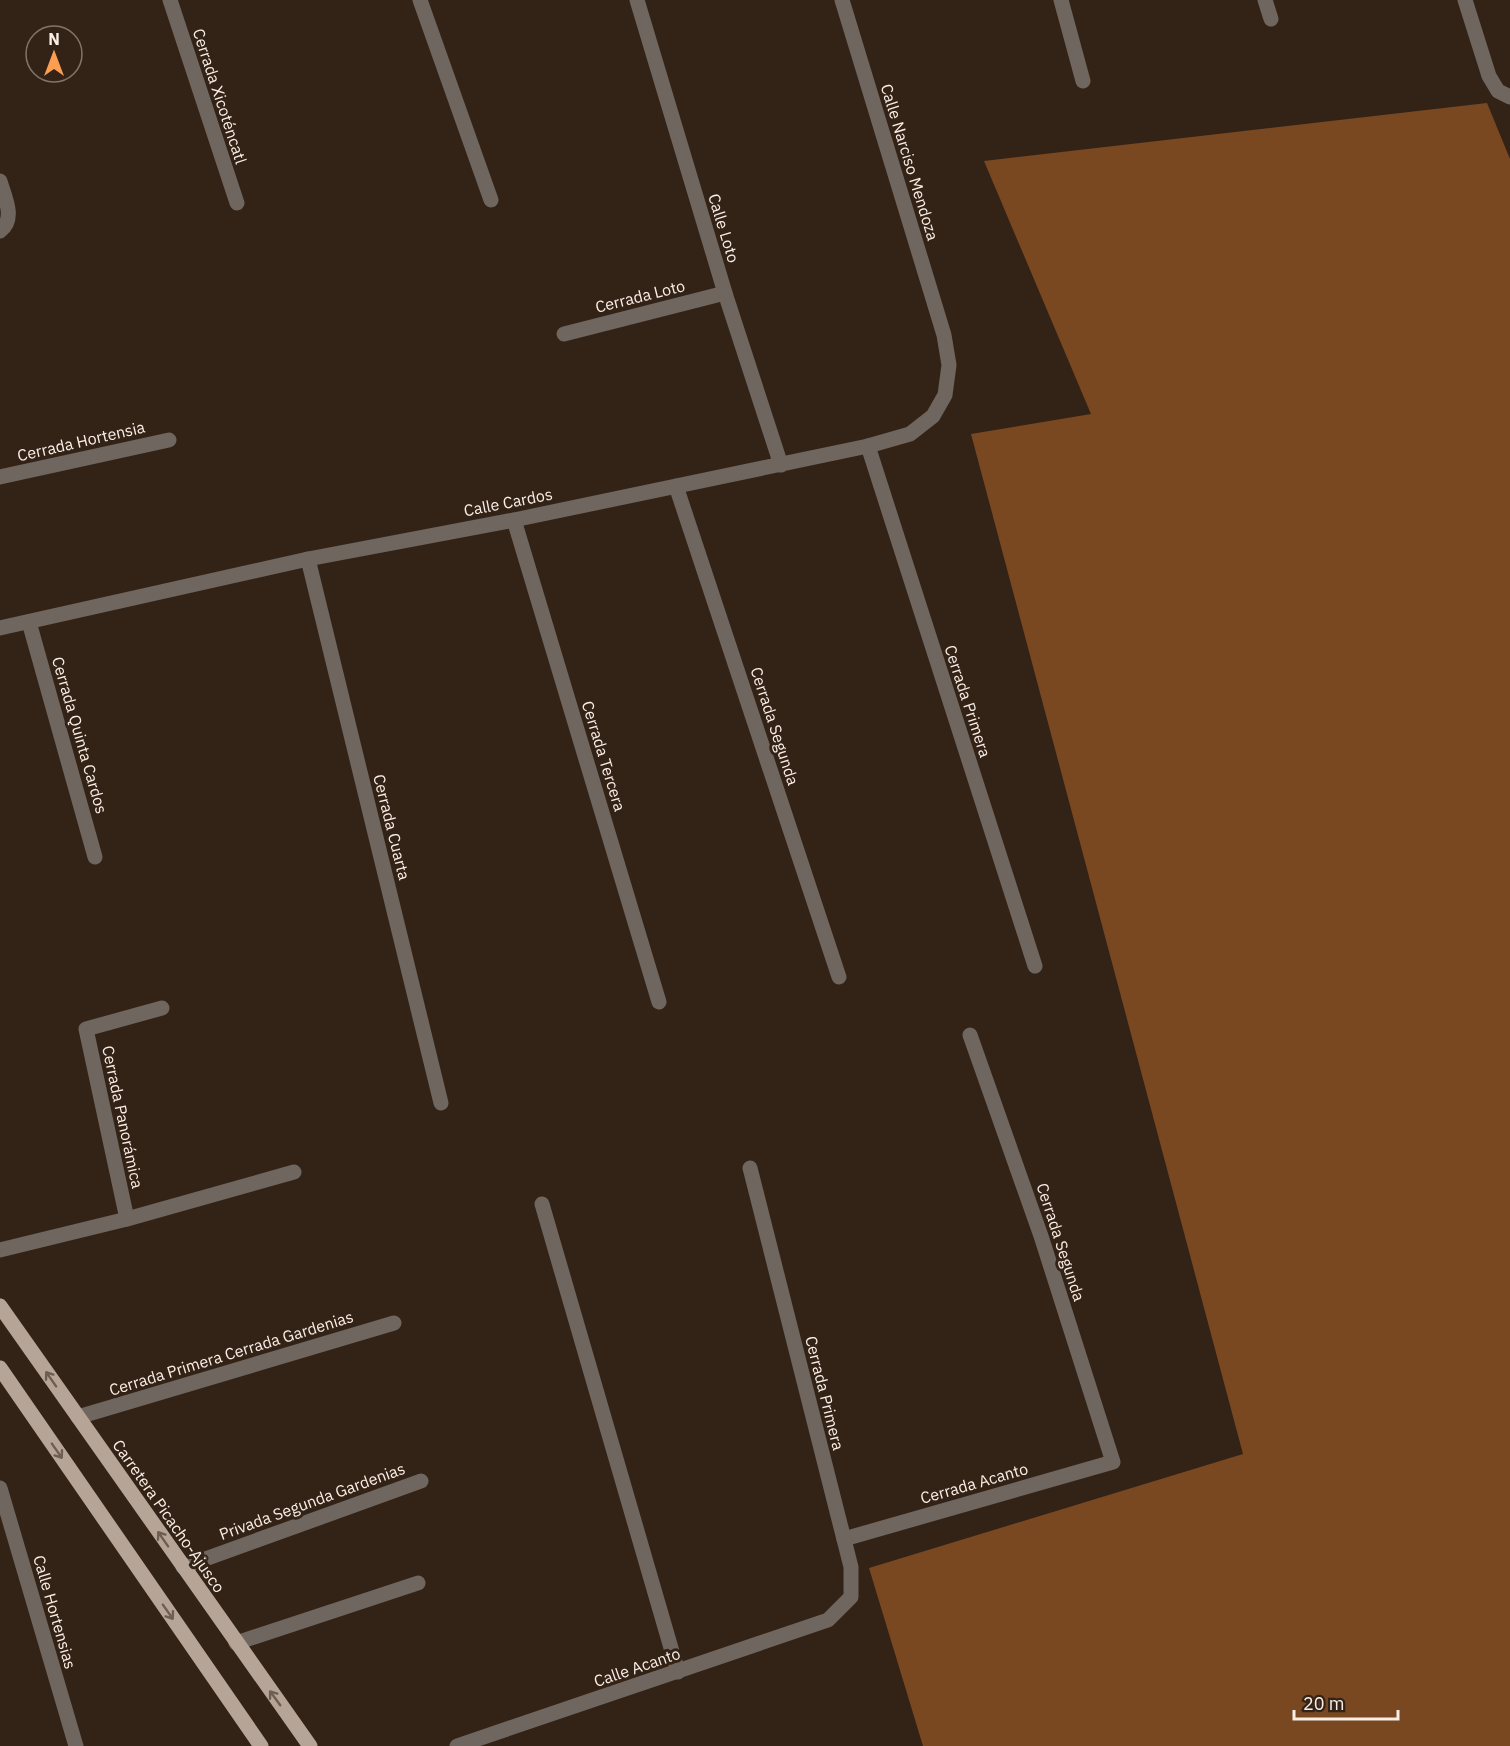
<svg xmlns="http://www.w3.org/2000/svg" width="1510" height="1746" font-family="'IBM Plex Sans',sans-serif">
	<rect width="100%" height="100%" fill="#332317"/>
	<path fill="#794820" d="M1487,103L1510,159V1746H923L869,1568L1243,1454L971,434L1091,414L984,161Z"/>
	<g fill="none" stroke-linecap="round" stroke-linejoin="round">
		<g stroke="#6e665f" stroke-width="15">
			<path d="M170,0L237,203"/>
			<path d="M420,0L491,200"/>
			<path d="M637,0L725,293L781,465"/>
			<path d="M1061,0L1083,81"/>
			<path d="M1265,0L1271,19"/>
			<path d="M1465,0L1489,76L1498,91L1510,97"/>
			<path d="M0,181C5,198 16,219 0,231"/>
			<path d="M564,334L725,293"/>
			<path d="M868,446L1035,966"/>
			<path d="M0,477L169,440"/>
			<path d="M676,486L839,977"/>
			<path d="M514,520L659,1002"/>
			<path d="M308,559L441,1103"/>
			<path d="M29,622L95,857"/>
			<path d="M0,628L308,559L514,520L868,446L910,434L933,416L945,395L949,365L944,335L842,0"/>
			<path d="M542,1204L678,1672"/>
			<path d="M127,1219L86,1029L162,1008"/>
			<path d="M0,1250L127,1219L294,1172"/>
			<path d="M78,1417L394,1323"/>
			<path d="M0,1488L76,1746"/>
			<path d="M844,1539L1113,1462L1041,1236L970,1035"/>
			<path d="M183,1567L421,1481"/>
			<path d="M236,1643L418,1583"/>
			<path d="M457,1746L828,1620L851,1597V1567L750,1168"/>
		</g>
		<g stroke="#b6a497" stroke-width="15">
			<path d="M0,1306L310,1746"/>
			<path d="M0,1368L261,1746"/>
		</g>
	</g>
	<defs><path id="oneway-shaft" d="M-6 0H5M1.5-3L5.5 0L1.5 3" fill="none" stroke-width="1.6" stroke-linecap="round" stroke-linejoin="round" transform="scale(1.5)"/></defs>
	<g stroke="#6e5d51">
		<use href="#oneway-shaft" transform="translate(51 1379) rotate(-125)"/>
		<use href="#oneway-shaft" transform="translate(57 1451) rotate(55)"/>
		<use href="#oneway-shaft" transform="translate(163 1539) rotate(-125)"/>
		<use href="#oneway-shaft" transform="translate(168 1612) rotate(55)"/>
		<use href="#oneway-shaft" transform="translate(275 1698) rotate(-126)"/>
	</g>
	<g text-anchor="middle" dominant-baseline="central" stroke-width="6" stroke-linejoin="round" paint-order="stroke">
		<g font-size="16" fill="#faeee6" stroke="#332317">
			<text transform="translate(220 96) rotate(72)">Cerrada Xicoténcatl</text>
			<text transform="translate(910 162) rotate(73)">Calle Narciso Mendoza</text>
			<text transform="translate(724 228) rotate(73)">Calle Loto</text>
			<text transform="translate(640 296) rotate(-14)">Cerrada Loto</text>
			<text transform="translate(81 441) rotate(-13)">Cerrada Hortensia</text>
			<text transform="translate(508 502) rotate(-11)">Calle Cardos</text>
			<text transform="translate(968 701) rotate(72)">Cerrada Primera</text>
			<text transform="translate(775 726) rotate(72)">Cerrada Segunda</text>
			<text transform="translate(80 735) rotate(74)">Cerrada Quinta Cardos</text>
			<text transform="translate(604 756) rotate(73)">Cerrada Tercera</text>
			<text transform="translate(392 827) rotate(76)">Cerrada Cuarta</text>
			<text transform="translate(123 1117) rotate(78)">Cerrada Panorámica</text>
			<text transform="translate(1061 1242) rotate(72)">Cerrada Segunda</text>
			<text transform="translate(231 1353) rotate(-17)">Cerrada Primera Cerrada Gardenias</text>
			<text transform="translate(825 1393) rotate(76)">Cerrada Primera</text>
			<text transform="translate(974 1483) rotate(-16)">Cerrada Acanto</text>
			<text transform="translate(312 1501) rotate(-20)">Privada Segunda Gardenias</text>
			<text transform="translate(169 1516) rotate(55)">Carretera Picacho-Ajusco</text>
			<text transform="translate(55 1612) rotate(74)">Calle Hortensias</text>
			<text transform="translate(637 1667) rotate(-19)">Calle Acanto</text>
		</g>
	</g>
	<g transform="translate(54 54)"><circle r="28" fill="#332317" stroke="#83746a" stroke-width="1.5"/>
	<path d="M0-4.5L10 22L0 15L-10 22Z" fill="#fb9e51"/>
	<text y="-9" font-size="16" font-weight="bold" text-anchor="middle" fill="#faeee6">N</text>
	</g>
	<path d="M1294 1710v9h104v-9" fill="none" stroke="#faeee6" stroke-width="3"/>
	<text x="1303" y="1710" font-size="18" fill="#faeee6" stroke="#332317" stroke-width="4.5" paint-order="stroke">20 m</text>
</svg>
